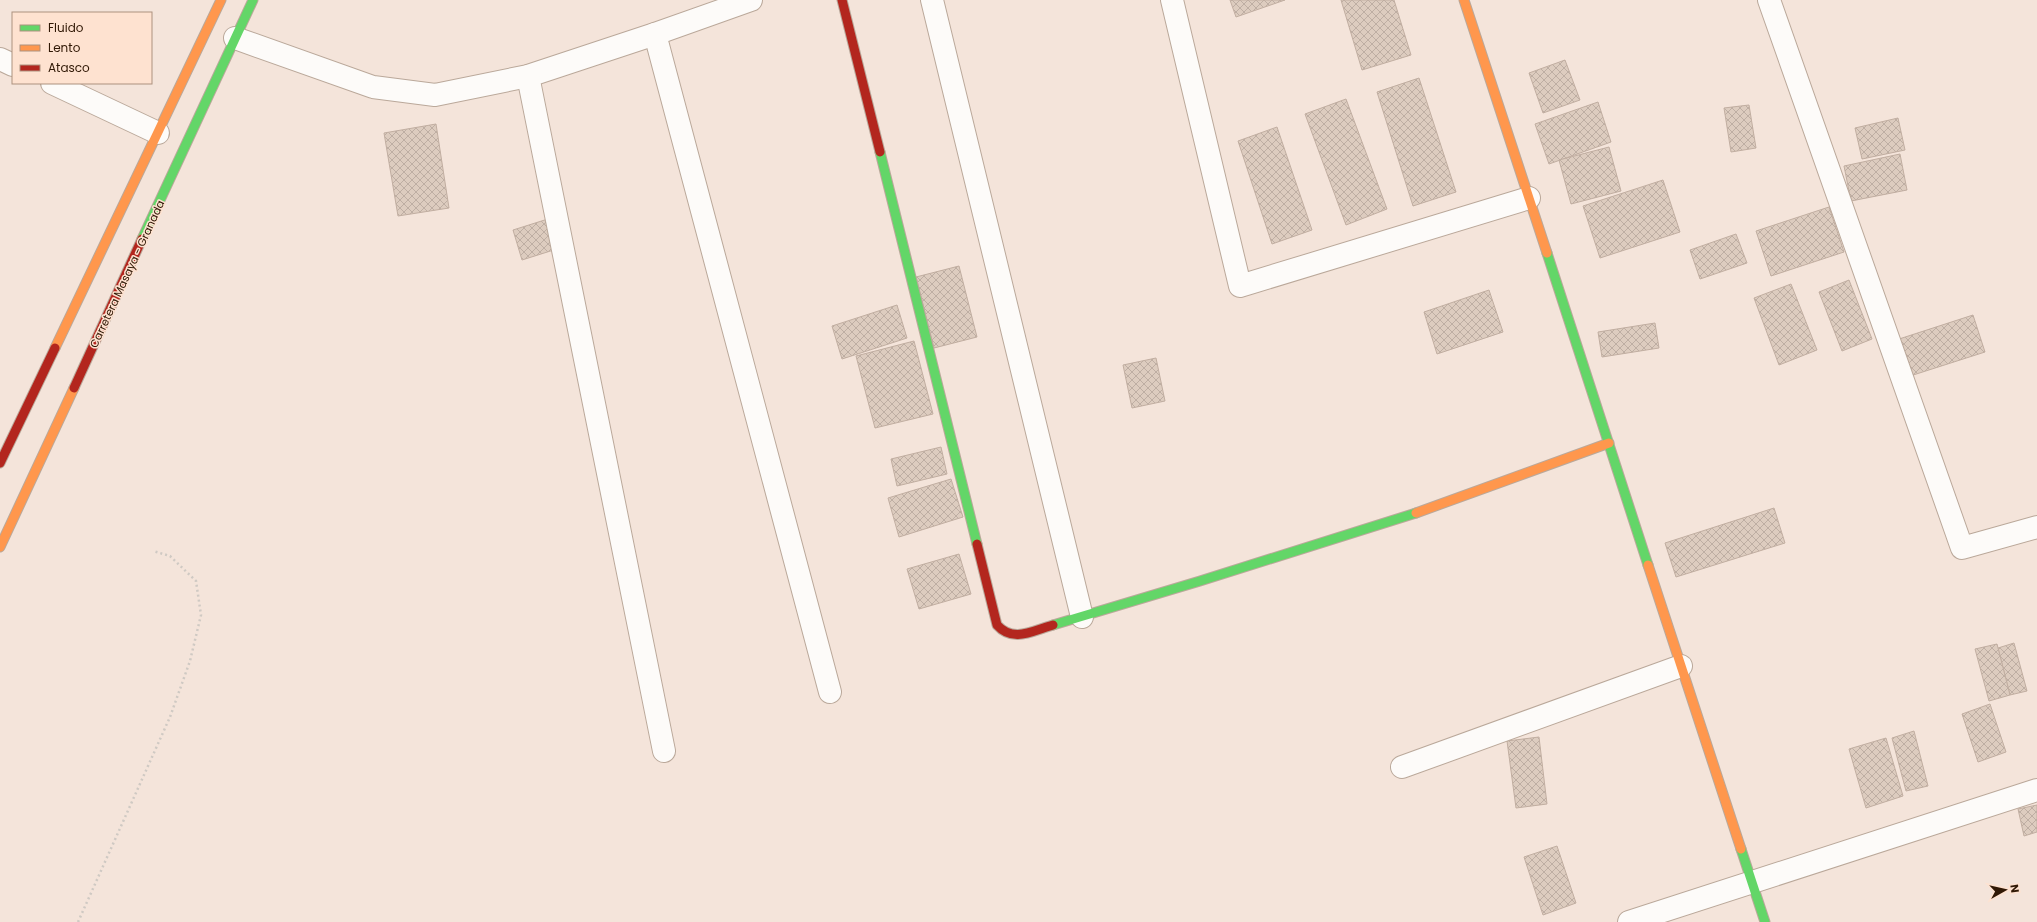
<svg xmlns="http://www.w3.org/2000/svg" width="2037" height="922" font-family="Poppins,sans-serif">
	<defs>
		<pattern id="building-cross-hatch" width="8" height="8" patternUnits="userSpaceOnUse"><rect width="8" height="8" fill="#ddccbf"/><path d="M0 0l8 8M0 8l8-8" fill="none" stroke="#beaea3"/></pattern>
	</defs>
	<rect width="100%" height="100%" fill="#f4e4da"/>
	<g fill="url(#building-cross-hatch)" stroke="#c1aea1">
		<path d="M1230,0H1285L1236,17Z"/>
		<path d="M1341,0H1394L1411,55L1362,70Z"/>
		<path d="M1565,60L1580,100L1543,113L1529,73Z"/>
		<path d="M1419,78L1456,192L1413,206L1377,92Z"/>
		<path d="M1346,99L1387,209L1346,225L1305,114Z"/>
		<path d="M1598,102L1611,142L1549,164L1535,124Z"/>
		<path d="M1749,105L1756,148L1731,152L1724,108Z"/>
		<path d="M1898,118L1905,150L1862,159L1855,128Z"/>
		<path d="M436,124L449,208L398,216L384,133Z"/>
		<path d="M1277,127L1312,230L1272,244L1238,141Z"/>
		<path d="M1609,147L1621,191L1571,204L1559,160Z"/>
		<path d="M1900,154L1907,190L1851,201L1844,166Z"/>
		<path d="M1663,180L1680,232L1600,258L1583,206Z"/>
		<path d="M1829,207L1844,252L1771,276L1756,231Z"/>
		<path d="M551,218L560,248L522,260L513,230Z"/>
		<path d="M1736,234L1747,263L1700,279L1690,250Z"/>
		<path d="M959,266L977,337L934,348L916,277Z"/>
		<path d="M1849,280L1872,339L1842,351L1819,292Z"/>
		<path d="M1791,284L1817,350L1779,365L1754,298Z"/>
		<path d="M1489,290L1503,332L1437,354L1424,312Z"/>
		<path d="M897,305L907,338L842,359L832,326Z"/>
		<path d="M1973,315L1985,352L1907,377L1896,340Z"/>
		<path d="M1655,323L1659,348L1602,357L1598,332Z"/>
		<path d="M914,341L933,414L875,428L856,356Z"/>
		<path d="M1156,358L1165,401L1132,408L1123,365Z"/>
		<path d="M941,447L947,474L897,486L891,459Z"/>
		<path d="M951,479L963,517L899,537L888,498Z"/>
		<path d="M1774,508L1785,543L1676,577L1665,543Z"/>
		<path d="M959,554L971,594L919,609L907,569Z"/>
		<path d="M2014,643L2027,691L2010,695L1998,648Z"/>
		<path d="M1997,644L2010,695L1989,701L1975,649Z"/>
		<path d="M1990,704L2006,752L1978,762L1962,714Z"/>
		<path d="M1914,731L1928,786L1906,791L1892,738Z"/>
		<path d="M1539,737L1547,804L1516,808L1507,741Z"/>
		<path d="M1886,738L1903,796L1866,808L1849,749Z"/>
		<path d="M2037,805V832L2024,836L2018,809Z"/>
		<path d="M1557,846L1576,903L1543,915L1524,857Z"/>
	</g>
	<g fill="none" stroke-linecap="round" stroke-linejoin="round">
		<defs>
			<g id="street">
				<path d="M932,0L1082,617"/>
				<path d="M1172,0L1240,286L1529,198"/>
				<path d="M1769,0L1962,548L2037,527"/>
				<path d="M655,34L830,692"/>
				<path d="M235,38L373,87L435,95L528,76L655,34L751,0"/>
				<path d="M0,59L13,65"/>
				<path d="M528,76L664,751"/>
				<path d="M52,83L158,133"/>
				<path d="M1402,767L1681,666"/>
				<path d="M1629,922L2037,790"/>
			</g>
			<g id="fast">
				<path d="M880,152L977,544"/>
				<path d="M142,239L253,0"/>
				<path d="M1547,253L1648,565"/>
				<path d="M1053,625L1200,581L1416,513"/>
				<path d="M1741,849L1765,922"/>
			</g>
			<g id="slow">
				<path d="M1464,0L1547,253"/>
				<path d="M55,348L221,0"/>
				<path d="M1416,513L1609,443"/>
				<path d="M0,547L74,388"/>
				<path d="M1648,565L1741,849"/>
			</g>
			<g id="jam">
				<path d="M842,0L880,152"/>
				<path d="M74,388L142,239"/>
				<path d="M0,463L55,348"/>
				<path d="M977,544L997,625C1013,643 1032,631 1053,625"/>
			</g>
		</defs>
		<use href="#street" stroke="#baa89a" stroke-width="24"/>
		<use href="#fast" stroke="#baa89a" stroke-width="11"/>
		<use href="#slow" stroke="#baa89a" stroke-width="11"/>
		<use href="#jam" stroke="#baa89a" stroke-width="11"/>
		<path stroke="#cfc9c3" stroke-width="2.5" stroke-dasharray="2 3" stroke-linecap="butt" d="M78,922L170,717L190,661L201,615L196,581L170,556L153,551"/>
		<use href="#street" stroke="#fdfbf9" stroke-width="22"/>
		<use href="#fast" stroke="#63d668" stroke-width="9"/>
		<use href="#slow" stroke="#ff974d" stroke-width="9"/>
		<use href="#jam" stroke="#b3261e" stroke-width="9"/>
	</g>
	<g text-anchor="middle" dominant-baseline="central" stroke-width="3" stroke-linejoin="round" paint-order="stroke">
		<g font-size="11" fill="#301805" stroke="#fee2d0">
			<text transform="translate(127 274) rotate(-65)">Carretera Masaya - Granada</text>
		</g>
	</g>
	<rect x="12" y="12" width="140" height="72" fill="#fee2d0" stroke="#ac917f"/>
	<rect x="20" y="25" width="20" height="6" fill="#63d668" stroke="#ac917f"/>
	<text x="48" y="32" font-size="12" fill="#301805">Fluido</text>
	<rect x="20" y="45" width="20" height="6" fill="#ff974d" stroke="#ac917f"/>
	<text x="48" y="52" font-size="12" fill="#301805">Lento</text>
	<rect x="20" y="65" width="20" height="6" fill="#b3261e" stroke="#ac917f"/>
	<text x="48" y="72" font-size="12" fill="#301805">Atasco</text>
	<g transform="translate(2005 890) rotate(82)" stroke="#fee2d0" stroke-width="3" paint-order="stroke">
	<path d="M0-3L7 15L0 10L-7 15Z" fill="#301805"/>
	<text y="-6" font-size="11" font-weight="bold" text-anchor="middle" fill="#301805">N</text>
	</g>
</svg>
